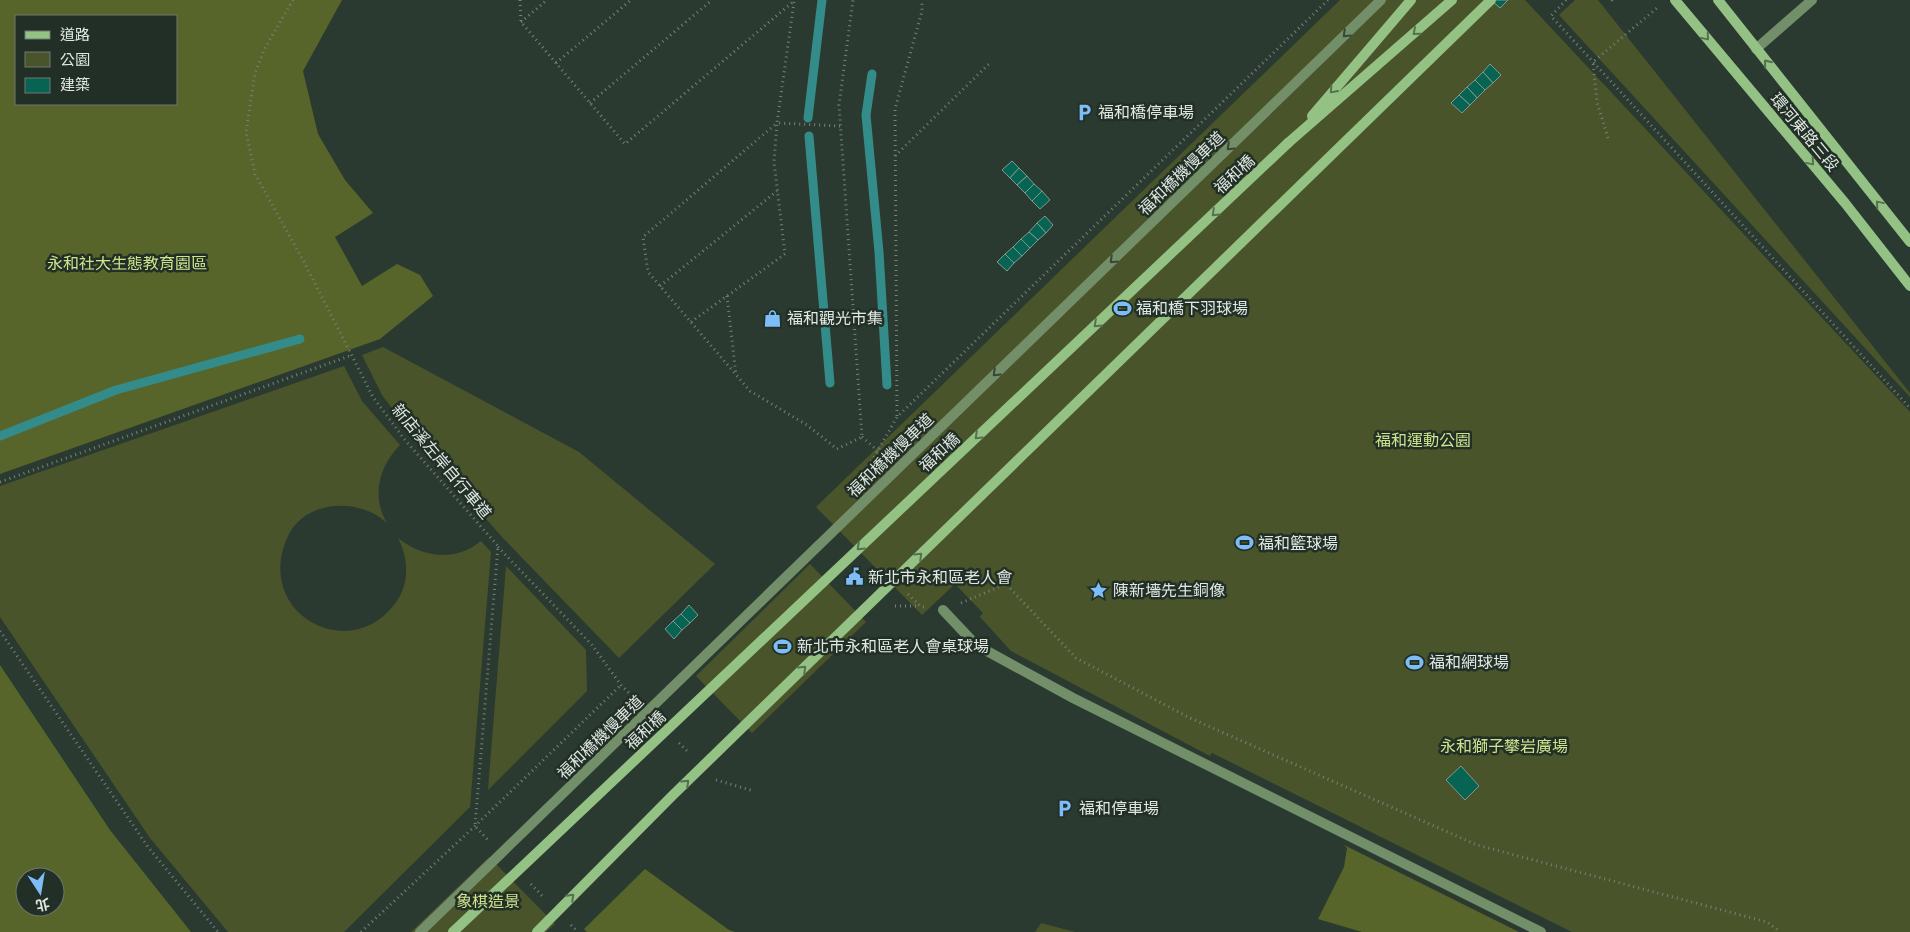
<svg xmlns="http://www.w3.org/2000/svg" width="1910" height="932" font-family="'Asap Condensed','Noto Sans TC',sans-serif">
	<rect width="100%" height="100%" fill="#2b3a30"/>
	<g fill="#4a542a">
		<path d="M1340,0H1525L1910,412V932H1572L1212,753L1210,756L1011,651L980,617L983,613L955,584L922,615L816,507Z"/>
		<path d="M1575,0H1598L1910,393V397L1559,15Z"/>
		<path d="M383,347L579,452L715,564L619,658L502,537L406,427L382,395L362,355Z"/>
		<path d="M344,366L362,401L400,445C379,466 371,497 387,523C359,497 304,499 287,538C253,617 357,669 400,596C410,577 407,555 398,538C423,558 456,562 481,541L491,552L470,807L344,932H228L150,838L0,617V486Z"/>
		<path d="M810,564L866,622L752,733L696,676Z"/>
		<path d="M506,566L586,650L587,691L488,790Z"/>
		<path d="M489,857L555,924L546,932H411Z"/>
		<path d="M1041,923L1075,932H1035Z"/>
	</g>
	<g fill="#57642a" fill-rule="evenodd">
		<path d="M0,0H342L303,71L318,134L345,180L373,213L335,237L362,286L397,264L420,275L433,296L380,339L0,474ZM176,16V104H16V16Z"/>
		<path d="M0,665L110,830L191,932H0ZM25,877H55V907H25Z"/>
		<path d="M1344,845L1519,932H1362L1318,919L1344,867L1347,848Z"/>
		<path d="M645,869L729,930L735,932H587L584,929Z"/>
	</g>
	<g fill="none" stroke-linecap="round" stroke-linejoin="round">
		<g stroke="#338c89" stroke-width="9">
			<path d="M872,74L866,115L879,252L887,385"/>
			<path d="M808,118L822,0"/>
			<path d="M809,136L830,383"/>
			<path d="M0,436L116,390L300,339"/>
		</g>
	</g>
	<g fill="#086452" stroke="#839791">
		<path d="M1491,0H1508L1500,8Z"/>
		<path d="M1490,64L1501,75L1493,83L1483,72Z"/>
		<path d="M1483,72L1493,83L1485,90L1475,80Z"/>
		<path d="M1475,80L1485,90L1477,98L1467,87Z"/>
		<path d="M1467,87L1477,98L1470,105L1459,95Z"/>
		<path d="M1459,95L1470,105L1462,113L1451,103Z"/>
		<path d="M1012,161L1019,168L1010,178L1002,170Z"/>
		<path d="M1019,168L1027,176L1017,185L1010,178Z"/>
		<path d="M1027,176L1034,184L1025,193L1017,185Z"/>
		<path d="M1034,184L1042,191L1032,201L1025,193Z"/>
		<path d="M1042,191L1050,200L1040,209L1032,201Z"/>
		<path d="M1045,216L1053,225L1046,233L1037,223Z"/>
		<path d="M1037,223L1046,233L1038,240L1029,232Z"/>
		<path d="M1029,232L1038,240L1030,248L1021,239Z"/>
		<path d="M1021,239L1030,248L1022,256L1013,247Z"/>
		<path d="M1013,247L1022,256L1014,263L1005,254Z"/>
		<path d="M1005,254L1014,263L1007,271L997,262Z"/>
		<path d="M689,605L698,615L690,623L681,614Z"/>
		<path d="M681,614L690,623L682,630L673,621Z"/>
		<path d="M673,621L682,630L674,639L665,629Z"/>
		<path d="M1461,766L1479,786L1465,800L1446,780Z"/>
	</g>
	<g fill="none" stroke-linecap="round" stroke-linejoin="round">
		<g stroke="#76827a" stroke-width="3" stroke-dasharray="1 4" stroke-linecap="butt">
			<path d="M293,0L265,48L255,73L246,132L255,174L304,262L373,397L405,440L498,546L475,826L488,840"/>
			<path d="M520,0L521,22L625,144L794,1"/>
			<path d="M1566,0L1551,16L1910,408"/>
			<path d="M1612,0L1614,3"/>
			<path d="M794,2L777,123L643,237L648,272L750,391L807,425L837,449L862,437L839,105L853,0"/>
			<path d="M521,22L547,0"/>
			<path d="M556,63L631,0"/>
			<path d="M590,103L712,0"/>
			<path d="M1608,138L1597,102L1593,62L1657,8"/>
			<path d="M895,156L991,62"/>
			<path d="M660,286L777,191"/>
			<path d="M727,296L736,375"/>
			<path d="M691,322L785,254L774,162L777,123L840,126"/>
			<path d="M897,416L895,109L922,11V0"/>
			<path d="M862,437L878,451"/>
			<path d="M869,466L897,417L1328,0"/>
			<path d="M0,482L352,355"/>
			<path d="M498,547L592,645L621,685L634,698"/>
			<path d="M908,594L920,606L924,607"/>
			<path d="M961,603L1006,584L1076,658L1190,718L1477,845L1767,922L1780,932"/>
			<path d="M895,606H919"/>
			<path d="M0,631L148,847L218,932"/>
			<path d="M679,743L689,753"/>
			<path d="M716,780L754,791"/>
			<path d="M531,884L544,898"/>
			<path d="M571,925L578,932"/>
			<path d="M361,932L475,826L621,685"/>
		</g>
		<g stroke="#728f69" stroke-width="10">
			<path d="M1756,49L1812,0"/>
			<path d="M943,610L976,645L1073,698L1541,932"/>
		</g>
		<g stroke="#94c184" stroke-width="10">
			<path d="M1675,0L1845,203L1910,286"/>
			<path d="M1718,0L1910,242"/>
			<path d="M1312,116L1411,0"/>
			<path d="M1288,143L1452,0"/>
		</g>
		<path stroke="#728f69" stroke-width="10" d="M420,932L1381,0"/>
		<g stroke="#94c184" stroke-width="10">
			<path d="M453,932L1288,143"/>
			<path d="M537,932L673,795L1491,0"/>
		</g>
	</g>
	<defs><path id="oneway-chevron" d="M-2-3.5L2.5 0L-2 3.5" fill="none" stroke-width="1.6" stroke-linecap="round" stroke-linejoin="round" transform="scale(1.25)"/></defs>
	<g stroke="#557150">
		<use href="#oneway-chevron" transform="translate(1416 32) rotate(139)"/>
		<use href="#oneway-chevron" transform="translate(1706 37) rotate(50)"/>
		<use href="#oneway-chevron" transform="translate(1767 63) rotate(-128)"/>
		<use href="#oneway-chevron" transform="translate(1333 90) rotate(131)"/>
		<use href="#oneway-chevron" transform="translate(1811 162) rotate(50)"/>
		<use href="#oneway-chevron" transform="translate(1879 204) rotate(-130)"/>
		<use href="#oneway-chevron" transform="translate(1215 213) rotate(137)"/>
		<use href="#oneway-chevron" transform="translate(1097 324) rotate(137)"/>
		<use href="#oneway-chevron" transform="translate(978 436) rotate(137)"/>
		<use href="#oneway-chevron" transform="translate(860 547) rotate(137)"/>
		<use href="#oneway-chevron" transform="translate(919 556) rotate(-44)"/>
		<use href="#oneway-chevron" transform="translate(803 669) rotate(-44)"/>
		<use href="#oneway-chevron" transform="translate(686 783) rotate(-44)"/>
		<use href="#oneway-chevron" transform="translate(571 897) rotate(-45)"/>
	</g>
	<g stroke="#364737">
		<use href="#oneway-chevron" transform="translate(1346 34) rotate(136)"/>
		<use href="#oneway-chevron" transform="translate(1230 147) rotate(136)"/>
		<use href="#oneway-chevron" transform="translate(1113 260) rotate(136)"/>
		<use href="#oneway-chevron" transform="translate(996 373) rotate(136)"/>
	</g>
	<defs>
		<symbol id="parking-bare" viewBox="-9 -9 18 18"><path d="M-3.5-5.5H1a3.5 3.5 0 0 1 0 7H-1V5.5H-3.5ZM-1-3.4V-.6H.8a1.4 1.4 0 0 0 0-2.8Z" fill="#7dbef9" stroke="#222f26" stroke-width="2.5" paint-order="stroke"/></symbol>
		<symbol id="stadium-bare" viewBox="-9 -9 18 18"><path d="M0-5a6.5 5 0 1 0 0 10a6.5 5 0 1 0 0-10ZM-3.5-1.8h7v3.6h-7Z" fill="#7dbef9" stroke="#222f26" stroke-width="2.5" paint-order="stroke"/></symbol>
		<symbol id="shop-bare" viewBox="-9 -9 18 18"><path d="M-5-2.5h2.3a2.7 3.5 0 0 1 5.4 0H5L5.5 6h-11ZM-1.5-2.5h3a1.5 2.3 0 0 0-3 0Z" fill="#7dbef9" stroke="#222f26" stroke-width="2.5" paint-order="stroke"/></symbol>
		<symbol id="civic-bare" viewBox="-9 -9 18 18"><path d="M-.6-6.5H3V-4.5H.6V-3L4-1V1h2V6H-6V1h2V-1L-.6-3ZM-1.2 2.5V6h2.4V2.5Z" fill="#7dbef9" stroke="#222f26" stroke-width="2.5" paint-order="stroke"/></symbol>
		<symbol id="sight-bare" viewBox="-9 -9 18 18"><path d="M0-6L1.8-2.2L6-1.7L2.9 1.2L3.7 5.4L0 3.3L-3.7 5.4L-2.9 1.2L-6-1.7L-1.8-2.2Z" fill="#7dbef9" stroke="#222f26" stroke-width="2.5" paint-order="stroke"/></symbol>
	</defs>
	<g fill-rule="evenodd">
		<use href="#parking-bare" x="1072" y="100" width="25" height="25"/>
		<use href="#stadium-bare" x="1110" y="296" width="25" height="25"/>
		<use href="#shop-bare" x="760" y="306" width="25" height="25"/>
		<use href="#stadium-bare" x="1232" y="530" width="25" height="25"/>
		<use href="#civic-bare" x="842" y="564" width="25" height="25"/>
		<use href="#sight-bare" x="1086" y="578" width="25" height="25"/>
		<use href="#stadium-bare" x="770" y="634" width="25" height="25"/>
		<use href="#stadium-bare" x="1402" y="650" width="25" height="25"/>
		<use href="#parking-bare" x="1052" y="796" width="25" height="25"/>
	</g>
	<g text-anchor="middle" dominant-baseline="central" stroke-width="5" stroke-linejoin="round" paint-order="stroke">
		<g font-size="16" fill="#dfe8e2" stroke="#222f26" text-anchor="start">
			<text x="1098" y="112">福和橋停車場</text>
			<text x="1136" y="308">福和橋下羽球場</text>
			<text x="787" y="318">福和觀光市集</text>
			<text x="1258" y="543">福和籃球場</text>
			<text x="868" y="577">新北市永和區老人會</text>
			<text x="1113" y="590">陳新墻先生銅像</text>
			<text x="797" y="646">新北市永和區老人會桌球場</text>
			<text x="1429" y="662">福和網球場</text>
			<text x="1079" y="808">福和停車場</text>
		</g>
		<g font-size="16" fill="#dfe8e2" stroke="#222f26">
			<text transform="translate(1805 132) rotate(50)">環河東路三段</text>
			<text transform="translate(1181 173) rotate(-44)">福和橋機慢車道</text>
			<text transform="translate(1234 174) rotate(-43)">福和橋</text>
			<text transform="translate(939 452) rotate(-43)">福和橋</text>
			<text transform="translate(890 455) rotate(-44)">福和橋機慢車道</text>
			<text transform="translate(442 461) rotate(50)">新店溪左岸自行車道</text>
			<text transform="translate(645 730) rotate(-43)">福和橋</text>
			<text transform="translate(600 737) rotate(-44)">福和橋機慢車道</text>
		</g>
		<g font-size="16" fill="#cfe38c" stroke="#222f26">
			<text x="127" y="263">永和社大生態教育園區</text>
			<text x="1423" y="440">福和運動公園</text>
			<text x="1504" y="746">永和獅子攀岩廣場</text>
			<text x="488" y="901">象棋造景</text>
		</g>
	</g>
	<rect x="15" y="15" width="162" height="90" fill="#222f26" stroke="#6e7971"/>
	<rect x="25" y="31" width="25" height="8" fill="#94c184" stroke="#6e7971"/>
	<text x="60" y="40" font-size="15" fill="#dfe8e2">道路</text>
	<rect x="25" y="52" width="25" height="15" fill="#4a542a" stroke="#6e7971"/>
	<text x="60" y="65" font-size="15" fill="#dfe8e2">公園</text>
	<rect x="25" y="78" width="25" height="15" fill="#086452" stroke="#6e7971"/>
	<text x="60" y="90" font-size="15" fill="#dfe8e2">建築</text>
	<g transform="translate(40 892) rotate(168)"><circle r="24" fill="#222f26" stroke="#6e7971"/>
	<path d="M0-4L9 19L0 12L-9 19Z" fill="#7dbef9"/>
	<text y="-8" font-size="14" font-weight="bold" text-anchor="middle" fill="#dfe8e2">北</text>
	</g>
</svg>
